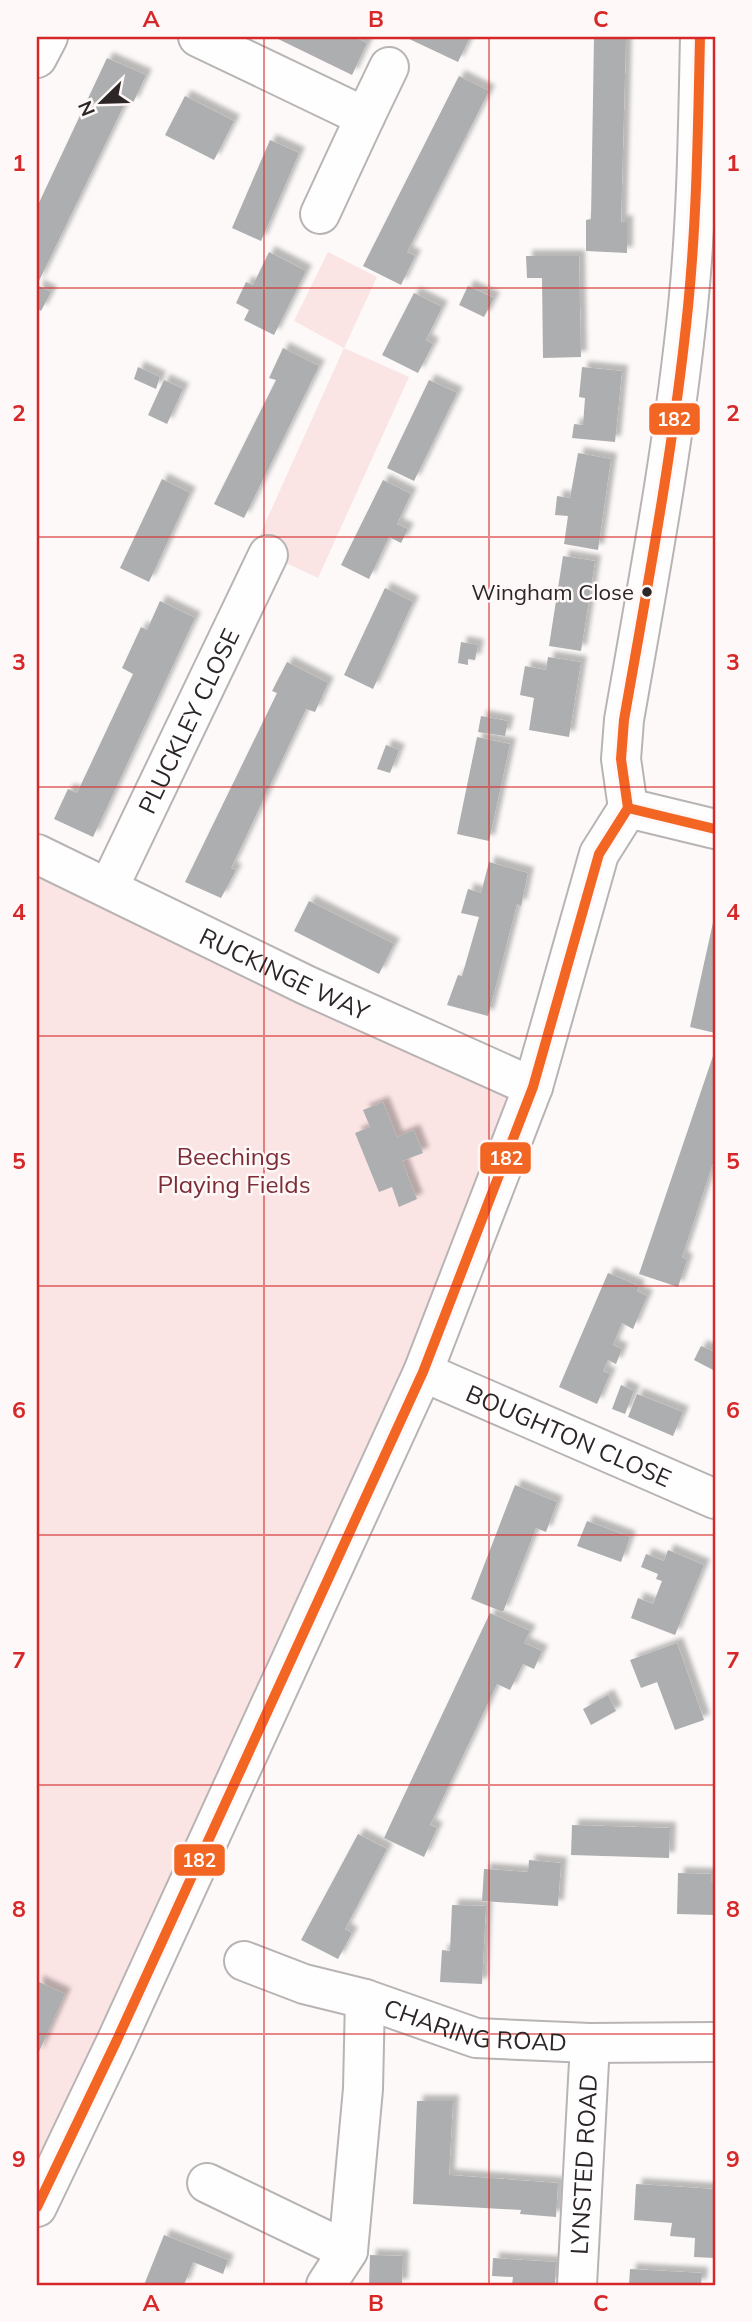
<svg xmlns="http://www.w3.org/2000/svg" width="752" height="2322" font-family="Mulish,sans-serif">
	<defs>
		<filter id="shadow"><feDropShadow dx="6" dy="-6" stdDeviation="2" flood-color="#0004"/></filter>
	</defs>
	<rect width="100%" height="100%" fill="#fdf9f9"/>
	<g fill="#fbe4e4">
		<path d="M328,252L377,277L344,348L409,377L318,578L254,548L344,348L294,321Z"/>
		<path d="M37,854L533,1087L37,2203Z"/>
	</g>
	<g fill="#adaeaf" filter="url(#shadow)">
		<path d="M274,37H354L367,43L352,75Z"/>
		<path d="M405,37H470L458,62Z"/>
		<path d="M594,37H626L621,222L627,221V253L586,251V220L591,219Z"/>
		<path d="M107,58L146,75L133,103L126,101L37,285L51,292L41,311L37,308V207Z"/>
		<path d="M459,76L489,91L407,252L415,256L401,285L363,266Z"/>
		<path d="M185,96L234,121L214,160L165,135Z"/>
		<path d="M270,140L299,153L261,241L232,228Z"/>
		<path d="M269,252L306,271L274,335L244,320L249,310L236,303L246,282L253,285Z"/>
		<path d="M526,256H579L581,357L543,358L542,278H527Z"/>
		<path d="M468,286L494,298L484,317L459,305Z"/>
		<path d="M414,293L442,307L426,340L433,344L418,373L382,355Z"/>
		<path d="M283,348L319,366L244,518L214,504L276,380L269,378Z"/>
		<path d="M138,367L160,377L156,389L134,379Z"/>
		<path d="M582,367L622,371L615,442L572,438L574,424L583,425L585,398L579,397Z"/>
		<path d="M164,380L183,389L167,424L148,415Z"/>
		<path d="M429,380L457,393L414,481L387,468Z"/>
		<path d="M578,453L611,459L598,550L564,544L568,516L555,515L557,496L570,498Z"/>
		<path d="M162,479L190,493L149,582L120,568Z"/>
		<path d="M383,480L411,494L397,524L408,529L401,543L389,537L369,579L341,565Z"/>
		<path d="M563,556L595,561L581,651L549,646Z"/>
		<path d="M385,588L413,602L373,689L344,675Z"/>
		<path d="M160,601L195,618L93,837L54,819L68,789L77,793L133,674L122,668L141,627L147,630Z"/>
		<path d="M461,642L478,645L475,660L468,659V665L458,663Z"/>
		<path d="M548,657L581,662L569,737L529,730L534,698L520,695L525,666L546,670Z"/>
		<path d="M287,662L328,683L315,712L306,709L231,868L236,870L221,898L185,882L277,693L272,691Z"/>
		<path d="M481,716L508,721L505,736L478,732Z"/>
		<path d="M477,737L510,744L489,841L457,834Z"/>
		<path d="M386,745L399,750L390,773L377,769Z"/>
		<path d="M489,862L528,873L521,906L517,904L488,1016L447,1005L458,975L462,976L479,917L461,913L468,889L481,893Z"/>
		<path d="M309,901L394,944L379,974L294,931Z"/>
		<path d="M714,918H715V1033L690,1027Z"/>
		<path d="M715,1050V1157L682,1257L687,1260L678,1287L639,1274Z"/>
		<path d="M383,1102L397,1137L414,1130L423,1153L402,1161L417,1199L399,1207L392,1187L379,1192L355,1133L370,1127L363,1110Z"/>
		<path d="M608,1273L639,1286L637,1291L647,1296L633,1329L622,1323L613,1345L622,1349L616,1364L608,1360L603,1371L610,1374L597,1404L559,1387Z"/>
		<path d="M701,1346L715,1352V1371L694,1360Z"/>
		<path d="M621,1385L634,1391L625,1414L612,1409Z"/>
		<path d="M637,1394L683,1412L673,1436L628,1417Z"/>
		<path d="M515,1485L557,1502L546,1532L536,1528L503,1612L471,1599Z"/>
		<path d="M587,1521L630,1537L621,1562L577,1546Z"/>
		<path d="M668,1550L704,1565L675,1635L631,1618L638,1598L653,1604L662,1581L656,1579L658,1574L641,1567L646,1554L664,1561Z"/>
		<path d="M490,1613L530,1631L524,1643L542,1651L534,1669L523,1664L510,1690L497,1684L430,1825L437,1828L424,1857L384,1838Z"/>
		<path d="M677,1643L704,1720L675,1730L657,1682L641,1688L630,1660Z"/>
		<path d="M608,1695L616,1711L591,1725L583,1709Z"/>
		<path d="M572,1825L670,1828L669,1858L571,1855Z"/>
		<path d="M358,1834L387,1849L345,1929L352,1933L338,1959L301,1940Z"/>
		<path d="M529,1860L561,1863L558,1906L482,1901L484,1869L528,1872Z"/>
		<path d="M678,1873L711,1874V1882H715V1915L677,1914Z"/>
		<path d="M452,1905L486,1906L482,1984L440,1982L442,1950L450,1951Z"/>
		<path d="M37,1981L65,1994L37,2056Z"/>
		<path d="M417,2101H453L449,2175L558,2183L556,2217L520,2214L521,2210L413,2204Z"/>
		<path d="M636,2184L715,2189V2258L694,2257L695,2238L670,2236L672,2223L634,2220Z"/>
		<path d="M164,2235L228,2260L223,2274L193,2262L184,2285H144Z"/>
		<path d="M370,2255L403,2256L402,2285H369Z"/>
		<path d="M493,2258L556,2262L555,2285H512L513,2277L492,2276Z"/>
		<path d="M630,2269L702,2273L701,2285H629Z"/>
	</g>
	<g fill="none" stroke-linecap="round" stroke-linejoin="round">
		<defs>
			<g id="minor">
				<path d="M198,37L365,117L320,214"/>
				<path d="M37,58L48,37"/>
				<path d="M365,117L389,67"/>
				<path d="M628,808L715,829"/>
				<path id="s1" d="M37,854L306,985L533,1087"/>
				<path id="s2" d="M109,887L268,555"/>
				<path id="s3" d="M423,1372L715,1499"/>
				<path id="s4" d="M244,1961L304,1984L365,1999L476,2038L590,2043L715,2042"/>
				<path d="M207,2183L348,2251"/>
				<path d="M37,2207L116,2042L423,1372L533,1087L599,854L628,808L621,759L624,720C648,582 674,445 688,306C697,217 698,127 700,37"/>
				<path d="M326,2285L348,2251L363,2089L365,1999"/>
				<path id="s5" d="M577,2285L590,2043"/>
			</g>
		</defs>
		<use href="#minor" stroke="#b8b4b4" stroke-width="42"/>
		<use href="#minor" stroke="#fffefe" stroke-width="38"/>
		<defs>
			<g id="bus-1">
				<path d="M628,808L715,829"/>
				<path d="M37,2207L116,2042L423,1372L533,1087L599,854L628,808L621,759L624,720C648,583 674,445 688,307C697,217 698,127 700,37"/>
			</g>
		</defs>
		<use href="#bus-1" stroke="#fef8f8" stroke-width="16"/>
		<use href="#bus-1" stroke="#f26522" stroke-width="10"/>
	</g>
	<path fill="none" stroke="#d62828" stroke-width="2" stroke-opacity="0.55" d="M264,37V2285M489,37V2285M37,288H715M37,537H715M37,787H715M37,1036H715M37,1286H715M37,1535H715M37,1785H715M37,2034H715"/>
	<circle fill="#2c2626" stroke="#fef8f8" stroke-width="2.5" cx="647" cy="592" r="6"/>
	<g text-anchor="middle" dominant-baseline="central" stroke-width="5" stroke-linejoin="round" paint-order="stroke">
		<g font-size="22" fill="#2c2626" stroke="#fef8f8" text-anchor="end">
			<text x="634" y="592">Wingham Close</text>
		</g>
		<g font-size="24" fill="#2c2626" stroke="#fef8f8">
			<text stroke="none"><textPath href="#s2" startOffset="184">PLUCKLEY CLOSE</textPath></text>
			<text stroke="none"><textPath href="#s1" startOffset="275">RUCKINGE WAY</textPath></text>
			<text stroke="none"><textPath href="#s3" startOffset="159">BOUGHTON CLOSE</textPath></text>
			<text stroke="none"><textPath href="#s4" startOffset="242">CHARING ROAD</textPath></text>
			<text stroke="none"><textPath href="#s5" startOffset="121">LYNSTED ROAD</textPath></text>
		</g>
		<g font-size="24" fill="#7c2c35" stroke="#fef8f8">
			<text x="234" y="1156">Beechings<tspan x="234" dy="28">Playing Fields</tspan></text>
		</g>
	</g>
	<g stroke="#fef8f8" stroke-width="2.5">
		<rect x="648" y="402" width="53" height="34" rx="7" fill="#f26522"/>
		<rect x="479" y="1141" width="53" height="34" rx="7" fill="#f26522"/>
		<rect x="173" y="1843" width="53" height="34" rx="7" fill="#f26522"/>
	</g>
	<g font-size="19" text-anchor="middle" font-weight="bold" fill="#fff">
		<text x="674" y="426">182</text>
		<text x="506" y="1165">182</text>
		<text x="199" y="1867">182</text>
	</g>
	<rect width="752" height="2322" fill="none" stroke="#fef8f8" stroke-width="77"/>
	<g transform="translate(102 102) rotate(247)" stroke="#fef8f8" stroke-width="5" paint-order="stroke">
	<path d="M0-5L12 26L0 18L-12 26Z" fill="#2c2626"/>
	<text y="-10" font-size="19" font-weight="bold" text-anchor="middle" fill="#2c2626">N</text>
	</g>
	<rect x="38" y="38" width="676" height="2246" fill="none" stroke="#d62828" stroke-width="2.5"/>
	<g font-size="23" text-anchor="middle" font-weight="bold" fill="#d62828">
		<text x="151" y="27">A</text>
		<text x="376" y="27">B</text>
		<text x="601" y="27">C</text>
		<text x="19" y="171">1</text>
		<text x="733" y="171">1</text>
		<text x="19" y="421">2</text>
		<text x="733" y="421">2</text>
		<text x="19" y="670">3</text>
		<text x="733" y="670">3</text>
		<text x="19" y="920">4</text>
		<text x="733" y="920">4</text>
		<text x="19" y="1169">5</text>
		<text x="733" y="1169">5</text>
		<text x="19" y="1418">6</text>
		<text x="733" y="1418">6</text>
		<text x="19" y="1668">7</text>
		<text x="733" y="1668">7</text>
		<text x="19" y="1917">8</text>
		<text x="733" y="1917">8</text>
		<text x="19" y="2167">9</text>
		<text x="733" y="2167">9</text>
		<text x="151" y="2311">A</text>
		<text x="376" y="2311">B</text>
		<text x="601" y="2311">C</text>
	</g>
</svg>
